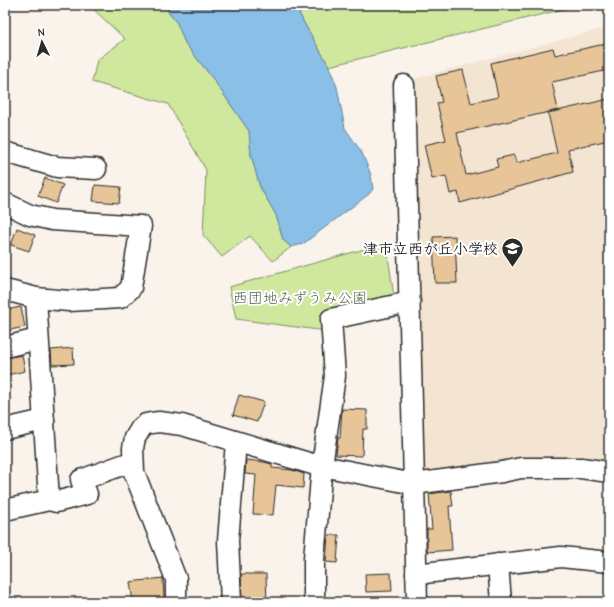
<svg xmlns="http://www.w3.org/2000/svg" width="614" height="607" font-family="'Comic Neue','Klee One',sans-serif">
	<rect width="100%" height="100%" fill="#faf3eb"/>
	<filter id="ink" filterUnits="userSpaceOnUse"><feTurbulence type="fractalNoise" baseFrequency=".025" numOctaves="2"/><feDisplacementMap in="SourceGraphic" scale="8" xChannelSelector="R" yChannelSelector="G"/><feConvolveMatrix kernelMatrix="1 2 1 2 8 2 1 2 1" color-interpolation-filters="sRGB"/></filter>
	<g filter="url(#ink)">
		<path fill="#f4e5d2" d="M609,27V465L428,474L421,469L412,79Z"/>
		<g fill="#d0e89e" stroke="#7e8a64">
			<path d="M89,5H169L168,12L177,23L185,43L213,79L249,131L251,155L260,187L276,215L283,240L291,247L273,261L250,236L222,257L203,235L206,170L168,104L92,82L97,60L125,39Z"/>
			<path d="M295,5H581L329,66L304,23Z"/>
			<path d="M386,243L393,290L396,300L326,331L236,319L229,287Z"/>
		</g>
		<path fill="#8abfe7" stroke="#64849c" d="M169,5H295L304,23L329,66L337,87L345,128L362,153L371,175L373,189L369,194L303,244L291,247L283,240L276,215L260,187L251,155L249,131L213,79L185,43L177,23L168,12Z"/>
		<g fill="#e7c599" stroke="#2b2b2b">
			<path d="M609,43V70L552,82L558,110L457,133L466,175L498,167L496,159L514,155L516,163L557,153L548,113L609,99V140L568,149L573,172L460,203L458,192L450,194L446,176L432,179L424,145L446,140L437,103L442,102L436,76L463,70L471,103L498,97L491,63L553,48L555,55Z"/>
			<path d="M45,178L63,185L56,203L38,196Z"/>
			<path d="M95,185L121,187L119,203L93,201Z"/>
			<path d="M17,228L35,235L29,251L11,245Z"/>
			<path d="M455,236L457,283H435L433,237Z"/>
			<path d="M21,307L25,327L5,331V310Z"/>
			<path d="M73,348L74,364L52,365L51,350Z"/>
			<path d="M22,355L25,371L7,375L5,367V358Z"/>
			<path d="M239,395L264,402L257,422L233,415Z"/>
			<path d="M342,409L367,410V429H363L362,456L336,455L338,438H340Z"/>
			<path d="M246,460L264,462L272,464V468L292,470L304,474L303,488L276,485L273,515L253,514L256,475L245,474Z"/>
			<path d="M451,491L453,506H449L452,550L427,552V529H432L429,494Z"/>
			<path d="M328,535H339L337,563L326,562Z"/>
			<path d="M391,573L392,591L366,592L365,574Z"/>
			<path d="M241,574H266L267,602H242Z"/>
			<path d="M163,578L164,598L133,602L130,582Z"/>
		</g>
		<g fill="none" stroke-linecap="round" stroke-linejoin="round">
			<defs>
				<g id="minor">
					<path d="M404,85L417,602"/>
					<path d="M5,152L57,167L96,169"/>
					<path d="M5,203L30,215L52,220L141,226L131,288L120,298L69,301L36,298L5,290"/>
					<path d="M5,347L38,339"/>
					<path d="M5,429L44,420"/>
					<path d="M49,500L56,502L87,494L81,480L125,464H133"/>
					<path d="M5,510L49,500L36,298"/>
					<path d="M498,564L501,602"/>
					<path d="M416,574L561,557L609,562"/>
					<path d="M176,602V579L134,472L133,448L135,438L141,428L146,424L151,423L159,422L182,425L312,464L414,484L502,472L521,468H581L609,472"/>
					<path d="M231,602L228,541L236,442"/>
					<path d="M314,602V559L322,466L335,376L331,319L410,302"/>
				</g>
			</defs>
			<use href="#minor" stroke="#2b2b2b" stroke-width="23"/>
			<use href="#minor" stroke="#fff" stroke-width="20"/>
		</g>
	</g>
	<defs>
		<symbol id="school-pin" viewBox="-11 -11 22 30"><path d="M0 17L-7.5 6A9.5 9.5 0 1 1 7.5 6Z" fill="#2b2b2b" stroke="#fff"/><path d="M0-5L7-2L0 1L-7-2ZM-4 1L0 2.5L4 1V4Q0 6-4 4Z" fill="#fff"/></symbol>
	</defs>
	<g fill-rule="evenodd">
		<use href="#school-pin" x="500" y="236" width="25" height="34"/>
	</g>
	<g text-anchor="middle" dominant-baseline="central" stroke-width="4" stroke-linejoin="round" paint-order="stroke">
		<g font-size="15" font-weight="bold" fill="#2b2b2b" stroke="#fff" text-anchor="end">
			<text x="498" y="249">津市立西が丘小学校</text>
		</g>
		<g font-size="15" fill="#545a48" stroke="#fff">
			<text x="300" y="298">西団地みずうみ公園</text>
		</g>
	</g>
	<rect width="614" height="607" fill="none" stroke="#fff" stroke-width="20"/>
	<rect x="10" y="10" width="594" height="587" fill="none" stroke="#2b2b2b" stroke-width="1.5" filter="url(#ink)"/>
	<g transform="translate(42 42) rotate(355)" stroke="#ffffff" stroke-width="3" paint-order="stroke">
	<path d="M0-3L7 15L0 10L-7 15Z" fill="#2b2b2b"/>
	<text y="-6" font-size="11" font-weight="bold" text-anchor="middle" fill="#2b2b2b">N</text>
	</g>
</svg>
